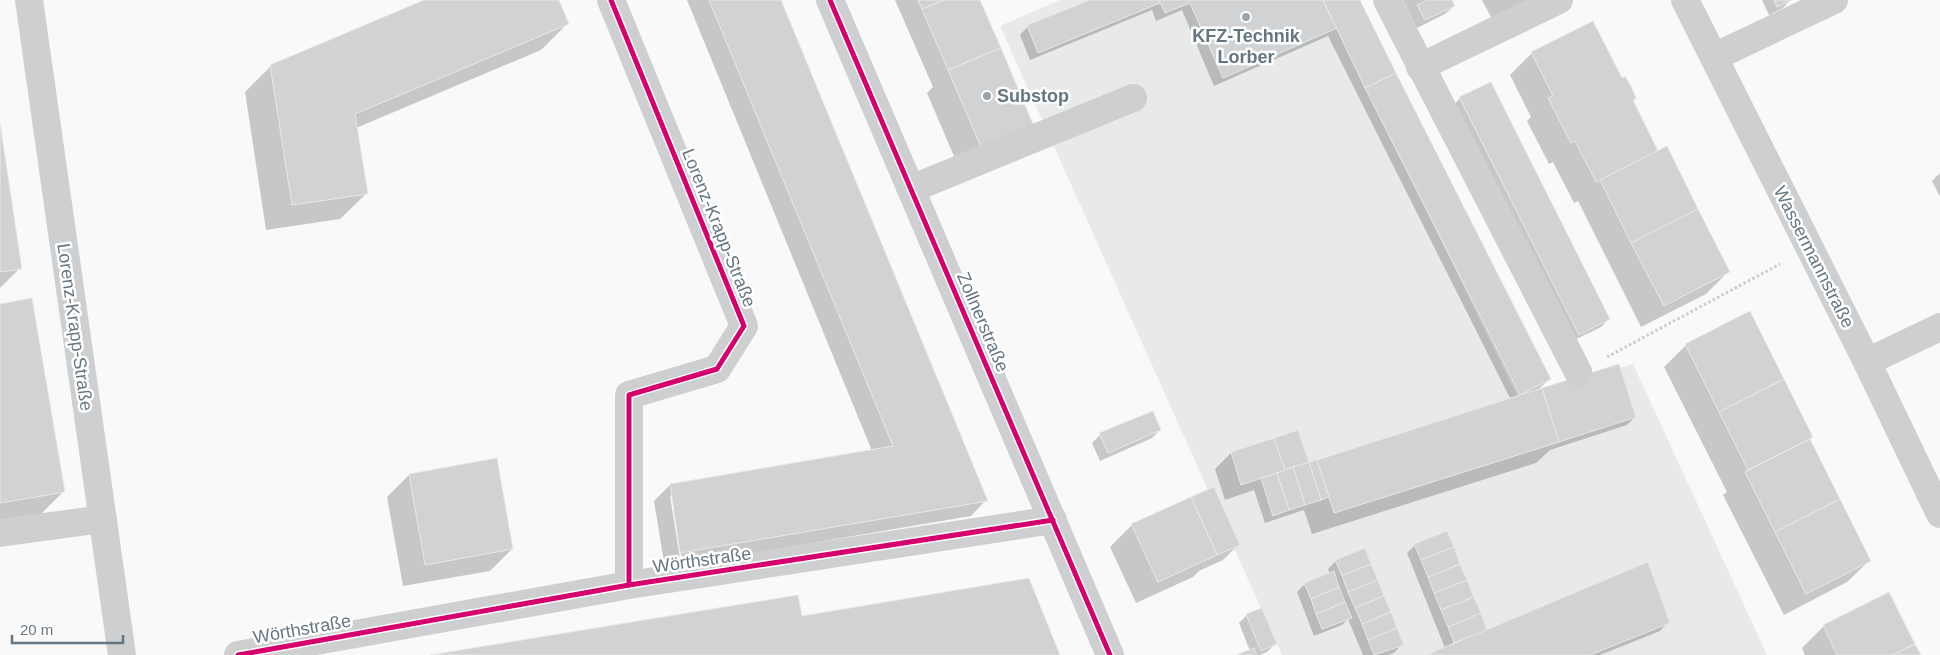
<svg xmlns="http://www.w3.org/2000/svg" width="1940" height="655" font-family="Arial,sans-serif">
	<rect width="100%" height="100%" fill="#f9f9f9"/>
	<path fill="#e8e9e9" d="M1060,0H1323L1518,398L1633,364L1767,655H1282L1000,26Z"/>
	<g fill="#0003" fill-rule="evenodd">
		<path d="M427,0H557L567,24L541,50L356,128L367,193L340,219L266,230L245,92L271,66Z"/>
		<path d="M687,0H780L986,500L971,516L665,568L654,501L670,485L872,451ZM670,496H673L682,559H680Z"/>
		<path d="M895,0H979L1034,131L962,175L927,93L933,87Z"/>
		<path d="M1091,0H1359L1550,379L1535,392L1635,417L1627,425L1550,450L1536,463L1312,534L1304,510L1265,523L1254,490L1225,500L1215,469L1231,453L1297,432L1308,464L1511,400L1328,36L1214,86L1182,10L1156,21L1152,10L1030,60L1020,35L1028,26Z"/>
		<path d="M1403,0H1451L1454,6L1445,14L1417,28Z"/>
		<path d="M1482,0H1534L1493,21Z"/>
		<path d="M1762,0H1790L1783,8L1769,15Z"/>
		<path d="M1592,22L1658,152L1728,272L1706,294L1641,327L1578,201L1574,203L1553,162L1549,164L1527,121L1531,117L1510,75L1532,53Z"/>
		<path d="M1460,98L1609,319L1601,327L1570,342L1452,107Z"/>
		<path d="M0,132L20,268L0,288Z"/>
		<path d="M1940,173V197L1932,181Z"/>
		<path d="M0,305L63,492L37,518L0,524Z"/>
		<path d="M1686,345L1812,437L1809,440L1869,561L1847,582L1784,615L1723,495L1727,492L1664,367Z"/>
		<path d="M1160,430L1152,438L1100,461L1092,443L1100,435Z"/>
		<path d="M409,475L512,549L490,571L403,586L387,497Z"/>
		<path d="M1132,525L1239,544L1223,560L1199,571L1193,577L1136,603L1110,547Z"/>
		<path d="M1415,545L1486,631L1668,622L1660,631L1600,655H1429L1445,648L1407,553Z"/>
		<path d="M1336,561L1402,644L1394,653L1388,655H1363L1348,619L1342,625L1314,636L1297,592L1305,584L1330,574L1328,569Z"/>
		<path d="M1889,593L1920,655H1805L1802,648L1824,626Z"/>
		<path d="M1247,615L1275,644L1267,652L1260,655H1239L1250,651L1239,623Z"/>
	</g>
	<g fill="#d0d2d3" stroke="#e8e8e8">
		<path d="M424,0H559L569,24L355,114L368,194L292,205L270,65Z"/>
		<path d="M709,0H781L988,501L680,553L670,484L893,446Z"/>
		<path d="M918,0H944L922,9Z"/>
		<path d="M944,0H980L1001,48L948,70L922,9Z"/>
		<path d="M1090,0H1159L1160,3L1038,53L1027,25Z"/>
		<path d="M1159,0H1323L1337,28L1223,78L1190,3L1165,13Z"/>
		<path d="M1323,0H1360L1396,73L1365,88Z"/>
		<path d="M1428,0H1452L1455,6L1425,20L1417,5Z"/>
		<path d="M1774,0H1792L1777,7Z"/>
		<path d="M1593,21L1622,78L1625,76L1631,86L1636,98L1633,100L1658,151L1596,182L1575,141L1571,143L1548,98L1553,96L1531,52Z"/>
		<path d="M1001,48L1036,131L984,154L948,70Z"/>
		<path d="M1396,73L1551,379L1520,395L1365,88Z"/>
		<path d="M1491,82L1610,319L1579,335L1459,97Z"/>
		<path d="M0,123L22,269L0,272Z"/>
		<path d="M1667,146L1698,209L1631,243L1600,180Z"/>
		<path d="M1698,209L1730,272L1664,306L1631,243Z"/>
		<path d="M32,298L65,492L0,503V304Z"/>
		<path d="M1750,311L1784,379L1719,412L1685,344Z"/>
		<path d="M1619,364L1636,417L1559,442L1542,388Z"/>
		<path d="M1784,379L1813,437L1748,470L1719,412Z"/>
		<path d="M1542,388L1559,442L1334,513L1317,460Z"/>
		<path d="M1153,411L1161,430L1108,453L1099,433Z"/>
		<path d="M1298,430L1309,462L1285,470L1274,438Z"/>
		<path d="M1274,438L1285,470L1241,485L1231,452Z"/>
		<path d="M1810,439L1840,499L1775,532L1745,472Z"/>
		<path d="M497,458L513,549L425,565L409,474Z"/>
		<path d="M1317,460L1329,497L1321,500L1309,462Z"/>
		<path d="M1309,462L1321,500L1305,505L1293,467Z"/>
		<path d="M1293,467L1305,505L1289,510L1277,473Z"/>
		<path d="M1277,473L1289,510L1273,516L1261,478Z"/>
		<path d="M1214,487L1240,545L1217,555L1191,497Z"/>
		<path d="M1191,497L1217,555L1158,582L1131,524Z"/>
		<path d="M1840,499L1871,561L1806,594L1775,532Z"/>
		<path d="M1447,531L1454,547L1421,560L1414,544Z"/>
		<path d="M1454,547L1460,564L1428,577L1421,560Z"/>
		<path d="M1365,548L1371,564L1342,576L1335,560Z"/>
		<path d="M1648,562L1670,623L1590,655H1426Z"/>
		<path d="M1371,564L1378,580L1348,592L1342,576Z"/>
		<path d="M1460,564L1467,580L1434,593L1428,577Z"/>
		<path d="M1334,571L1339,587L1311,599L1304,583Z"/>
		<path d="M1029,578L1060,655H430L798,595L802,616Z"/>
		<path d="M1378,580L1384,596L1355,608L1348,592Z"/>
		<path d="M1467,580L1474,597L1441,610L1434,593Z"/>
		<path d="M1339,587L1345,602L1316,614L1311,599Z"/>
		<path d="M1889,592L1915,644L1893,655H1837L1823,625Z"/>
		<path d="M1384,596L1391,612L1362,624L1355,608Z"/>
		<path d="M1474,597L1481,613L1448,627L1441,610Z"/>
		<path d="M1345,602L1352,618L1322,629L1316,614Z"/>
		<path d="M1262,608L1277,644L1261,651L1246,614Z"/>
		<path d="M1391,612L1397,628L1368,640L1362,624Z"/>
		<path d="M1481,613L1487,630L1454,643L1448,627Z"/>
		<path d="M1397,628L1404,645L1374,655L1368,640Z"/>
		<path d="M1915,644L1921,655H1893Z"/>
		<path d="M1254,648L1257,655H1236Z"/>
	</g>
	<g fill="none" stroke-linecap="round" stroke-linejoin="round">
		<path stroke="#cbcccd" stroke-width="3" stroke-dasharray="2.5 2.5" stroke-linecap="butt" d="M1607,357L1780,264"/>
		<g stroke="#cecfd0" stroke-width="28">
			<path d="M29,0L122,655"/>
			<path d="M611,0L744,326L717,369L629,395V585"/>
			<path d="M830,0L1110,655"/>
			<path d="M1387,0L1578,372"/>
			<path d="M1685,0L1867,362L1940,514"/>
			<path d="M1714,57L1834,0"/>
			<path d="M1420,67L1559,0"/>
			<path d="M911,189L1133,98"/>
			<path d="M1867,362L1940,327"/>
			<path d="M0,533L103,519"/>
			<path d="M238,655L629,585L1053,520"/>
		</g>
		<defs>
			<g id="cycleway">
				<path d="M611,0L744,326L717,369L629,395V585"/>
				<path d="M830,0L1110,655"/>
				<path d="M238,655L629,585L1053,520"/>
			</g>
		</defs>
		<use href="#cycleway" stroke="#fff" stroke-width="8"/>
		<use href="#cycleway" stroke="#d6006c" stroke-width="5"/>
	</g>
	<g fill="#99a4ac" stroke="#fff" stroke-width="2">
		<circle cx="1246" cy="17" r="5"/>
		<circle cx="987" cy="96" r="5"/>
	</g>
	<g text-anchor="middle" dominant-baseline="central" stroke-width="5" stroke-linejoin="round" paint-order="stroke">
		<g font-size="18" font-weight="bold" fill="#657683" stroke="#fff">
			<text x="1246" y="36">KFZ-Technik<tspan x="1246" dy="21">Lorber</tspan></text>
			<text x="997" y="96" text-anchor="start">Substop</text>
		</g>
		<g font-size="18" fill="#657683" stroke="#fff">
			<text transform="translate(719 228) rotate(68)">Lorenz-Krapp-Straße</text>
			<text transform="translate(1814 257) rotate(63)">Wassermannstraße</text>
			<text transform="translate(983 322) rotate(67)">Zollnerstraße</text>
			<text transform="translate(75 327) rotate(82)">Lorenz-Krapp-Straße</text>
			<text transform="translate(702 560) rotate(-8)">Wörthstraße</text>
			<text transform="translate(302 629) rotate(-10)">Wörthstraße</text>
		</g>
	</g>
	<path d="M12 635v8h111v-8" fill="none" stroke="#657683" stroke-width="2.5"/>
	<text x="20" y="635" font-size="15" fill="#657683" stroke="#ffffff" stroke-width="4" paint-order="stroke">20 m</text>
</svg>
